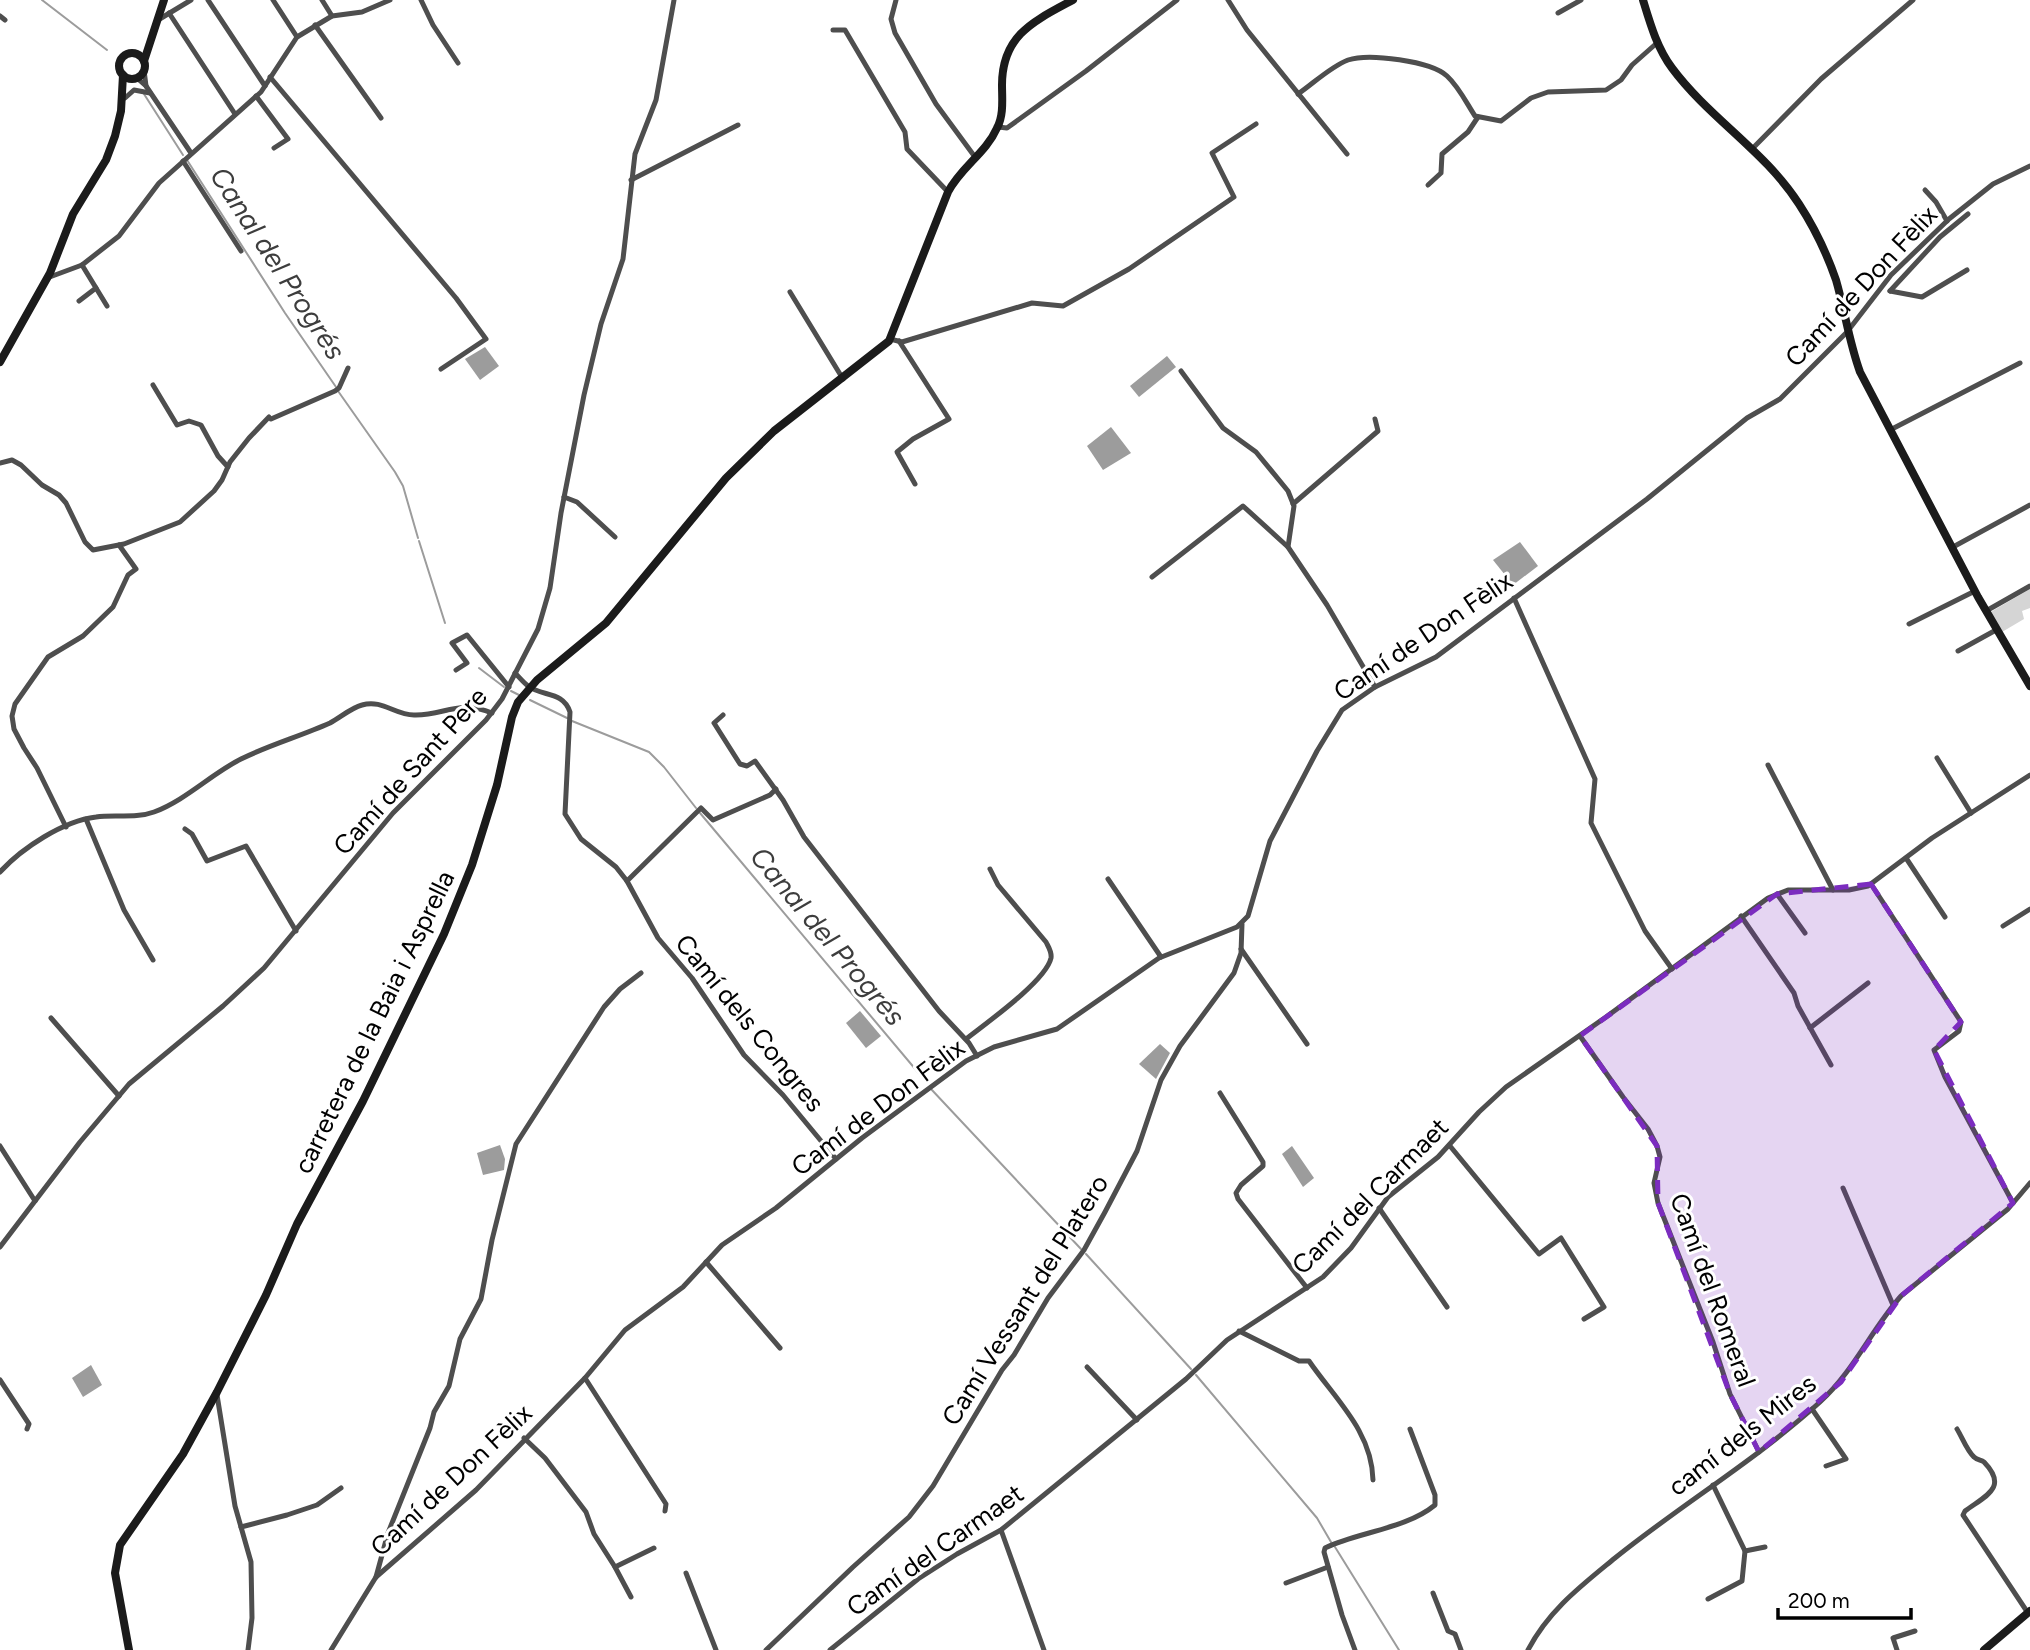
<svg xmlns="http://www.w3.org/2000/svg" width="2030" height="1650" font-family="Figtree,sans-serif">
	<rect width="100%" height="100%" fill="#fff"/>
	<path fill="#d5d5d5" d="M2030,589V608L2022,611L2024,619L2002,632L1989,613Z"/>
	<g fill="#9c9c9c">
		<path d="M485,347L499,366L480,380L465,359Z"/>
		<path d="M1167,356L1176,367L1139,397L1130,386Z"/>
		<path d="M1111,427L1131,453L1103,470L1087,446Z"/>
		<path d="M1520,542L1538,566L1513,585L1493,560Z"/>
		<path d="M860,1011L881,1036L866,1048L846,1023Z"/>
		<path d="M1160,1044L1170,1053L1156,1079L1139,1064Z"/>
		<path d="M500,1145L505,1159L504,1170L483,1175L477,1153Z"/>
		<path d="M1292,1146L1314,1178L1303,1187L1282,1154Z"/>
		<path d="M91,1365L102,1385L83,1397L72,1378Z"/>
	</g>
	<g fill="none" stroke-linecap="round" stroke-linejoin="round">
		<g stroke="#9c9c9c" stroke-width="2">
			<path d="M42,0L107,50"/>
			<path d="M144,94L183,155"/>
			<path d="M187,160L285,313L336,387"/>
			<path d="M338,391L395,472L403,486L418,538"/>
			<path d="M419,541L445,623"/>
			<path d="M479,668L504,687"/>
			<path d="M511,691L519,695"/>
			<path d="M530,700L567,718"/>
			<path d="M572,721L649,752L664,767L696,808"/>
			<path d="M700,813L927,1083"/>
			<path d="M931,1089L1081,1249"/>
			<path d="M1086,1254L1191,1369"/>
			<path d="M1196,1375L1317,1518L1331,1542"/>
			<path d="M1335,1547L1399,1650"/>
		</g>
		<g stroke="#4e4e4e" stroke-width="5">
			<path d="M208,0L265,86"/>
			<path d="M273,0L297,37"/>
			<path d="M322,0L332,16"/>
			<path d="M421,0L433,25L458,63"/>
			<path d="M896,0L891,19L895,33L936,104L975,157"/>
			<path d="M1228,0L1247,30L1347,154"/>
			<path d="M169,13L235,114"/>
			<path d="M1558,13L1581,0"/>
			<path d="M0,16L5,20"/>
			<path d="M158,20L191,0"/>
			<path d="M315,25L381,118"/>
			<path d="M833,30H845L905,132L907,149L948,192"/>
			<path d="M144,70L146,86"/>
			<path d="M270,77L456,298L486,339L441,369"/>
			<path d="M137,78L146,86L191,153"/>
			<path d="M1298,94C1314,83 1330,67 1348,60C1369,53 1431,61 1447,76C1459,87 1467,104 1475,116L1501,121L1531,98L1548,92L1606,90L1621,80L1632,65L1658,42"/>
			<path d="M256,96L288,139L274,148"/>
			<path d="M125,98L134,90L150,93"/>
			<path d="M998,127L1007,128L1086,71L1177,0"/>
			<path d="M1752,149L1821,79L1913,0"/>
			<path d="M183,161L241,251"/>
			<path d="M631,180L738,125"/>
			<path d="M1428,185L1441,173L1442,154L1468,132L1478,117"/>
			<path d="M1925,190L1936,202L1947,221"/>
			<path d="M82,265L107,306"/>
			<path d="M47,278L82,265L119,236L159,183L261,92L297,37L332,16L362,12L390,0"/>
			<path d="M1890,291L1940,237L1968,214"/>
			<path d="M1890,291L1922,297L1967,270"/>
			<path d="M790,292L843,379"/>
			<path d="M79,301L96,288"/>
			<path d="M890,339L902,342L1032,303L1063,306L1129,269L1234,197L1212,153L1256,124"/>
			<path d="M899,341L949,419L913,439L897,452L915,484"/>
			<path d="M1181,371L1223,428L1256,452L1288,491L1294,506L1288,547L1327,605L1375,687"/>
			<path d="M153,385L177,425L189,421L201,425L218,456L228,467"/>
			<path d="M271,419L335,391L339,388L348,368"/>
			<path d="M1890,430L2020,363"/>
			<path d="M0,463L12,460L21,465L42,485L59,495L66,503L85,542L93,550L124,544L180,522L214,491L222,480L230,462L249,438L269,417"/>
			<path d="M564,497L577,502L615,537"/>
			<path d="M1293,504L1378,431L1375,419"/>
			<path d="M1953,547L2030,505"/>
			<path d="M1152,577L1243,506L1288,547"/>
			<path d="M1514,598L1595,779L1591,823L1645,931L1672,969"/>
			<path d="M1986,611L2030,586"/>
			<path d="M1909,624L1975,591"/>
			<path d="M1958,651L1996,630"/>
			<path d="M456,670L467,663L452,643L467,635L509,687"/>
			<path d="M515,673C519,677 523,682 528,686C543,697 563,691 570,712L565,814L581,839L616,867L627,881L658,938L692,978L744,1055L783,1095L836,1159"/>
			<path d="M723,715L714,723L740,764L747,766L755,761L783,800L804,837L939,1011L969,1043L977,1056"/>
			<path d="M1937,758L1971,813"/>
			<path d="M1768,765L1833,890"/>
			<path d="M86,819L124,910L153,960"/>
			<path d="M66,827L37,768L24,748L14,729L12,716L15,704L48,657L83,636L113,607L128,575L136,569L119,545"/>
			<path d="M185,829L192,834L207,861L246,846L296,931"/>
			<path d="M1906,858L1945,917"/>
			<path d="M0,872C22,848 63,821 96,817C115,814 135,819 154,812C186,800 211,774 241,759C269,745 301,736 330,723C341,717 351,708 362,705C382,699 395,715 414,715C444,716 458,699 492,713"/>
			<path d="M1108,879L1161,957"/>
			<path d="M627,881L701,808L713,820L770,795L776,789"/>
			<path d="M1871,884L1961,1022L1959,1031L1934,1050L1945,1077L2013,1203"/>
			<path d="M1777,894L1805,933"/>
			<path d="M1741,916L1794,993L1798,1006L1831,1065"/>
			<path d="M2003,926L2030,909"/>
			<path d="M1241,949L1307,1044"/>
			<path d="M51,1018L119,1096"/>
			<path d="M1810,1028L1868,983"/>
			<path d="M1580,1036L1623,1097L1648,1129L1657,1146L1660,1157L1654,1183L1658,1203L1713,1342L1730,1394L1759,1452"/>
			<path d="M966,1039C985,1024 1046,981 1051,958C1052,952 1049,948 1046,942L998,885L990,869"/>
			<path d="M1220,1093L1263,1162V1166L1241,1185L1236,1193L1238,1199L1307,1288"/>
			<path d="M0,1146L35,1201"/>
			<path d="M1450,1146L1539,1254L1561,1238L1604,1307L1584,1319"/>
			<path d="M1843,1188L1893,1305"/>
			<path d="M1379,1208L1447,1307"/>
			<path d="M0,1247L80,1142L129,1084L223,1006L264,968L393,813L486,720L502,699L538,629L550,588L561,513L584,395L601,324L623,259L635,154L656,100L674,0"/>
			<path d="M706,1262L780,1348"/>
			<path d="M1239,1331L1299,1361H1309C1335,1399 1372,1431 1373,1480"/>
			<path d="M1087,1367L1137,1420"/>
			<path d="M585,1378L666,1504L665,1511"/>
			<path d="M0,1380L29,1424L27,1429"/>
			<path d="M217,1395L235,1506L251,1562L252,1618L248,1650"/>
			<path d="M1812,1409L1846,1459L1826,1466"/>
			<path d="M1957,1429C1962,1437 1967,1451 1974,1457C1977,1460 1981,1460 1984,1462C2009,1488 1985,1496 1965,1511L1963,1515L2028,1613"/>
			<path d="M524,1438L545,1458L586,1512L594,1534L615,1567L631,1597"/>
			<path d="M241,1527L287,1515L317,1505L341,1488"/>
			<path d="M1001,1530L1044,1650"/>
			<path d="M1745,1551L1765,1547"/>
			<path d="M615,1567L654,1548"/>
			<path d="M686,1573L716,1650"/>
			<path d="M376,1577L388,1533L430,1428L434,1412L449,1386L460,1339L481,1299L492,1240L516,1144L604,1007L620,989L641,973"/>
			<path d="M1286,1583L1328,1567"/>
			<path d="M1433,1593L1448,1631L1455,1634L1461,1650"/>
			<path d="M1708,1599L1742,1581L1745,1551L1713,1485"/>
			<path d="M331,1650L376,1577L476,1490L585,1378L625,1330L683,1287L722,1245L776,1208L862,1138L966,1061L994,1047L1057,1029L1159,958L1237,927L1248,916L1270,841L1317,751L1342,710L1375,687L1436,657L1647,499L1747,418L1780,399L1847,332L1891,275L1949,219L1993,184L2030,166"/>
			<path d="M766,1650L853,1567L909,1517L933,1486L1002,1370L1014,1355L1048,1298L1084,1250L1105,1212L1137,1151L1161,1080L1180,1046L1234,973L1241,953L1242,924"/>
			<path d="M830,1650L918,1579L957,1554L1001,1530L1186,1379L1227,1340L1323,1277L1351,1248L1388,1197L1438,1157L1479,1112L1506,1087L1606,1017L1768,898L1788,890H1849L1868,886L1932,838L2030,775"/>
			<path d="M1355,1650L1342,1615L1324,1552L1325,1548C1358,1532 1406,1529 1435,1505V1495L1410,1429"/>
			<path d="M1528,1650C1549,1610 1581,1586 1615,1558C1682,1504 1756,1460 1820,1402C1854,1371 1871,1330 1901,1296L2008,1209L2030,1183"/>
			<path d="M1897,1650L1893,1638L1915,1631"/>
		</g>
		<g stroke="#1b1b1b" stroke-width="8">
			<path d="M1643,0C1650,23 1657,48 1672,68C1709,118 1765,151 1799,204C1814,227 1827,254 1836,280C1845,311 1849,342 1860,372L1978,597L2030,686"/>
			<circle cx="132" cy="66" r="13"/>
			<path d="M144,61L164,0"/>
			<path d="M0,362L50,273L73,214L106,160L115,136L121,111L123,75"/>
			<path d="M129,1650L115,1573L120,1545L183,1454L217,1392L266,1295L297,1224L363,1101L444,934L472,865L497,785L512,717L518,702L537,680L606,623L726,478L774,431L889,341L948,192C961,167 986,153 997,128C1004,115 1002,99 1002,85C1002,35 1034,21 1073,0"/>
			<path d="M1984,1650L2030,1611"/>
		</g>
	</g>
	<path fill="#7b2cbf" fill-opacity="0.2" stroke="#7b2cbf" stroke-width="5" stroke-dasharray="14 9" stroke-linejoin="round" d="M1871,884L1961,1022L1934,1050L2013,1203L1901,1296L1841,1382L1759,1452L1730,1394L1658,1203L1657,1146L1580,1036L1777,894Z"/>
	<g text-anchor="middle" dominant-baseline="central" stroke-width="6" stroke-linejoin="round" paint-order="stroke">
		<g font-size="26" fill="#000" stroke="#fff">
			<text transform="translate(1861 286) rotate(-47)">Camí de Don Fèlix</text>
			<text transform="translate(1423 636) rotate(-34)">Camí de Don Fèlix</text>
			<text transform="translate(410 771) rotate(-48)">Camí de Sant Pere</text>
			<text transform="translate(374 1022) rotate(-64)">carretera de la Baia i Asprella</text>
			<text transform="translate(750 1023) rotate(51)">Camí dels Congres</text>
			<text transform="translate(878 1107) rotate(-37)">Camí de Don Fèlix</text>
			<text transform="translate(1370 1196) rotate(-45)">Camí del Carmaet</text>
			<text transform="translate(1713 1290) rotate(70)">Camí del Romeral</text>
			<text transform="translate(1025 1300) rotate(-58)">Camí Vessant del Platero</text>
			<text transform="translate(1742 1435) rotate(-38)">camí dels Mires</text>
			<text transform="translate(451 1480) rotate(-43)">Camí de Don Fèlix</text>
			<text transform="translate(935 1550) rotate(-35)">Camí del Carmaet</text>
		</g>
		<g font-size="28" font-style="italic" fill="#3d3d3d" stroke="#fff">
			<text transform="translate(278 263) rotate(57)">Canal del Progrés</text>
			<text transform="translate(828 936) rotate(50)">Canal del Progrés</text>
		</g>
	</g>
	<path d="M1778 1608v10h133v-10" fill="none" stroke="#000000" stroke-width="3.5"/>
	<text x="1788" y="1608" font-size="21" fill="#000000" stroke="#ffffff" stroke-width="5" paint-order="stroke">200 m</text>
</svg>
